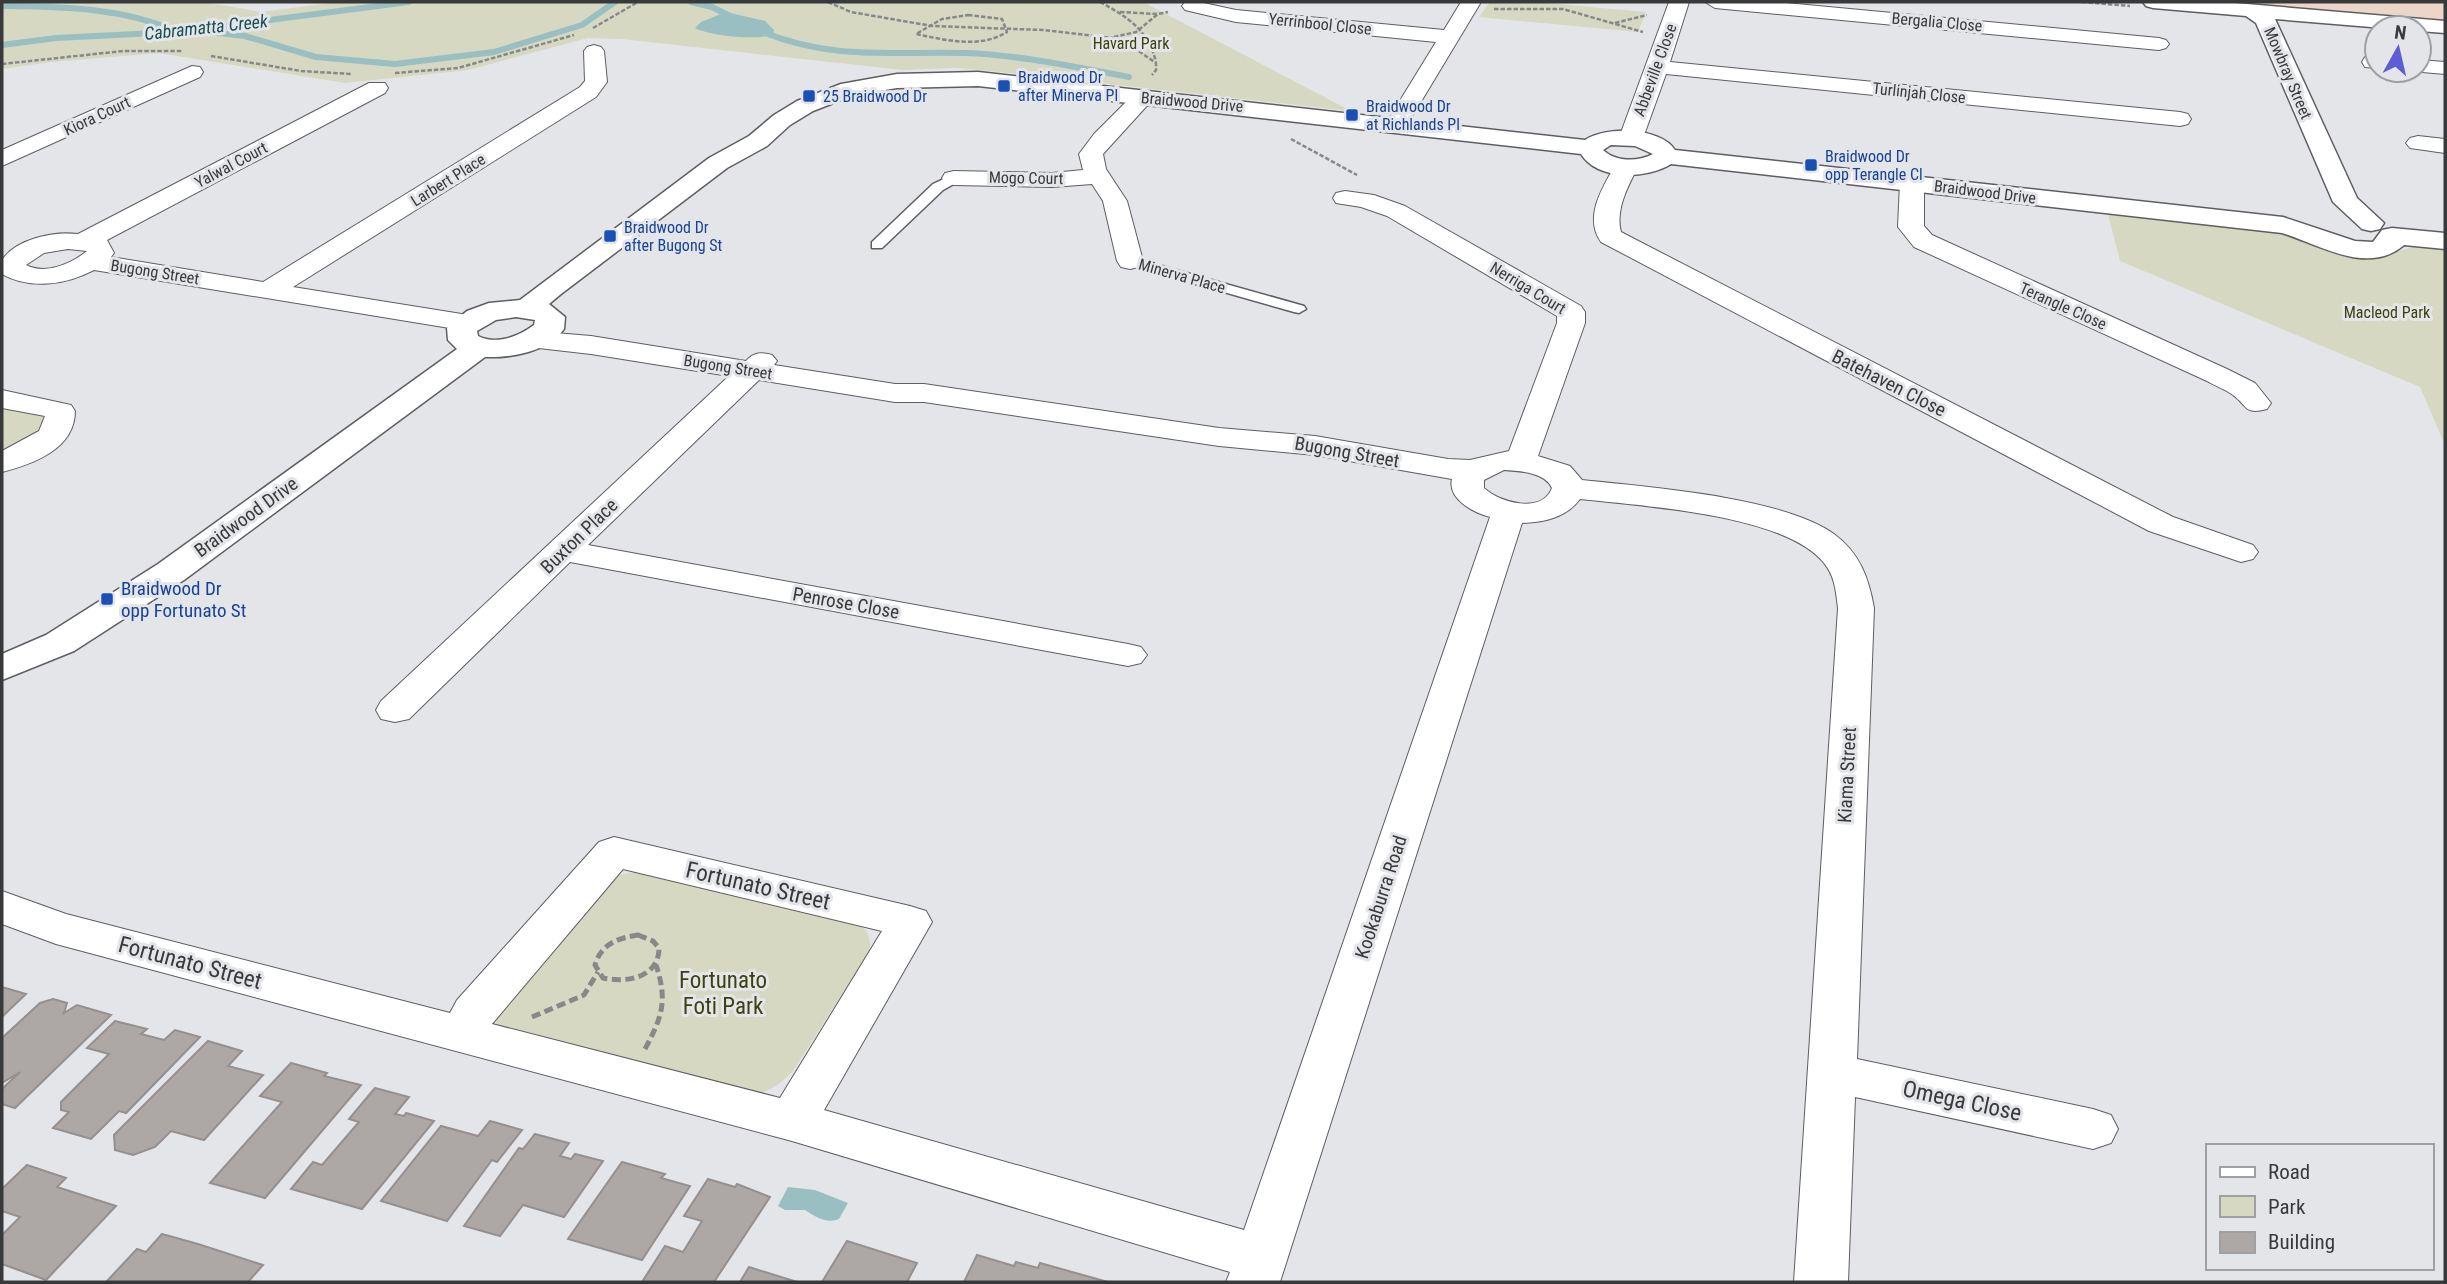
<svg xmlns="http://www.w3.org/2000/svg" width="2447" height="1284" font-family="'Roboto Condensed',sans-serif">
	<rect width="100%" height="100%" fill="#e4e5e9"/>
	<path fill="#ecd6c9" d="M2153,2H2445V27L2252,11Z"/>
	<g fill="#d6d8c1">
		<path d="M2,2H204L261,12L338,2H1143L1351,111L1010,73L957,68L903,70L622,39L588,38L468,70L345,83L159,53L51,62L2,69Z"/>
		<path d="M1490,2H1536L1646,12L1638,32L1479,17Z"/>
		<path d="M2107,210L2290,234L2389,254L2416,246L2445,249V445L2420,387L2120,261Z"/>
		<path d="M2,404L45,415L52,423L20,453L2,458Z"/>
		<path d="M635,872L858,924C869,931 870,937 870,950L793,1071C779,1086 766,1093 746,1098L497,1029L495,1013L613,876Z"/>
	</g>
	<g fill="#99bfc2">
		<path d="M726,12L765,21L774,30L773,34C759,41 710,36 695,28L701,22Z"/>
		<path d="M788,1187L815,1190L848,1203L839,1219C826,1224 816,1217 805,1210H785L778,1206Z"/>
	</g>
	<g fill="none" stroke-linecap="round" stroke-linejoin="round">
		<g stroke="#99bfc2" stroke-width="6">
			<path d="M691,2L712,7L734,18"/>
			<path d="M2,6C62,7 120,7 176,31"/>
			<path d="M192,30L245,36L316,57L395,64L494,52L582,25L615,2"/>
			<path d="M760,31C833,61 890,51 965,53C1020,55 1075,67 1129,77"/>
			<path d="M2,45L56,38L176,32L409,2"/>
		</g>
	</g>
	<g fill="#ada8a6" stroke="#95908f" stroke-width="2">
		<path d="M2,987L26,994L2,1017Z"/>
		<path d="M53,999L67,1003L64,1013L77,1005L111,1015L15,1108L2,1104V1089L20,1072L2,1083V1038L40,1003Z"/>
		<path d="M115,1021L147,1029L141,1034L164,1040L175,1030L200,1037L126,1113L119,1111L91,1139L53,1128L69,1112L61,1110V1102L109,1054L87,1048Z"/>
		<path d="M208,1041L242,1051L228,1066L263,1075L204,1140L171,1131L155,1147L133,1155L115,1150L114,1135Z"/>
		<path d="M291,1063L327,1073L324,1076L361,1085L265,1198L210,1183L282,1102L260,1096Z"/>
		<path d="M375,1088L409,1097L395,1114L404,1116L406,1113L434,1121L362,1209L291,1189L313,1162L322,1165L359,1122L349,1119Z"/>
		<path d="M490,1121L522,1130L497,1162L492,1160L447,1221L381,1201L441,1126L478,1136Z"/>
		<path d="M535,1134L569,1143L560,1156L571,1159L575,1154L603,1161L564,1217L523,1205L500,1236L464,1226L519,1148L523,1149Z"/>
		<path d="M622,1162L665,1174L661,1178L690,1186L642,1260L568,1239Z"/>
		<path d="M27,1165L66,1178L57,1187L116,1206L46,1280L2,1264V1235L20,1217L2,1211V1189Z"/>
		<path d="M708,1179L735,1187L737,1184L770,1197L714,1282H642L665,1246L683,1252L702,1221L684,1216Z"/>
		<path d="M162,1234L198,1244L263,1265L248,1282H106L137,1249L146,1252Z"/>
		<path d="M847,1241L917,1263L907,1282H822Z"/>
		<path d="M977,1255L1014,1266L1016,1262L1038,1268L1040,1263L1108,1282H964Z"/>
		<path d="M749,1267L797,1282H740Z"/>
	</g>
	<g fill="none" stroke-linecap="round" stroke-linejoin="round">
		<defs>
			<g id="lane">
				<path d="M954,174L959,175V181L943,190L882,248H872V242L933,184Z"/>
				<path d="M1130,257L1304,306L1306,309L1299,313L1294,312L1125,264L1123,261Z"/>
			</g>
			<g id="street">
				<path d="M1185,2H1199L1236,10L1444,30L1461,2H1481L1407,125L1404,130H1388L1385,125L1436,42L1236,22L1185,10L1182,6Z"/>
				<path d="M1669,2H1689L1670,62L2180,112L2188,114L2191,119L2188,124L2180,126L1666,74L1643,138L1639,143H1623L1619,138Z"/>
				<path d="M1705,2H1775L2159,38L2166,40L2169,44L2166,48L2159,50L1715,8Z"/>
				<path d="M594,45L601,47L604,51L607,82L596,97L293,287L468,315L478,317L482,323L478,329L468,331L94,270C65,285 31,290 2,274V260C16,239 53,231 78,234L369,83H385L388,88L385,93L107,240L114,253L111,257L263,282L580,87L585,81L584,51L587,47ZM68,249L87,251C71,264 45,275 26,265L44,253Z"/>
				<path d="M2373,56H2377V68L2365,67L2362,62L2365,57Z"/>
				<path d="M2419,60L2445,62V74L2411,71L2419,70Z"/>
				<path d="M192,66L200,67L203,72L200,77L2,166V150Z"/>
				<path d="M1143,91L1151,93L1154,98L1103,154L1106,169L1127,201L1143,261L1139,267L1130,269L1121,267L1117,261L1103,201L1092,184L1052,187L954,185L945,183L942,178L945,173L954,171L1052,173L1083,170L1079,154L1094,134L1135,93Z"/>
				<path d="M2418,136L2445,139V153L2410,148L2406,143L2410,138Z"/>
				<path d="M1626,160L1634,162L1638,167C1628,186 1615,210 1621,232L2173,517L2253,545L2258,552L2253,559L2241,562L2149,531L1601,242C1584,218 1601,190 1614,167L1618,162Z"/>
				<path d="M1912,176L1921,178L1924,183V226L1932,235L2227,369L2255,383L2271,403L2267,409C2244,415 2248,406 2233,395C2225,389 2215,386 2207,381L1914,247L1898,227L1900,183L1903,178Z"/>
				<path d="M1345,191L1374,195L1405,206L1581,306L1585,312V323L1538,456L1570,466L1582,480C1647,487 1783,497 1834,534C1860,553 1869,579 1874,608L1857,1059L2093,1109L2111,1115L2118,1129L2111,1143L2093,1149L1855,1097L1848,1282H1794L1838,608C1836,592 1835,576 1824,563C1785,514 1641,506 1580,499C1566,518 1544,522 1522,523L1280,1282H1226L1230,1272L792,1141L56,944L2,924V891L66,914L450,1013L457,1000L599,842L614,837L910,906L926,911L932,922L824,1110L1244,1230L1490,517C1474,513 1447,499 1452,479L1315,455L1219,446L924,402H895L759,380L588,545L1128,644L1141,647L1147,655L1141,663L1128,666L570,562L409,719L395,722L381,719L376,710L381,701L729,376L591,354L521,346L517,340L521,334L531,331L591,336L746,361C754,352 761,352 772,355L777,361L774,365L895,384H924L1219,428L1315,436L1448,459L1470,460L1509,451L1557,323V316L1387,216L1361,207L1336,203L1333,198L1336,193ZM1504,470C1519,471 1545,472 1552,488C1542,514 1500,503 1484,488V480ZM623,869L882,931L780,1098L492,1024Z"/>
				<path d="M2,390L71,405L75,411C75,449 33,464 2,472V451L39,431L45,416L2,408Z"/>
			</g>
			<g id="secondary">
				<path d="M2143,2H2223L2445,21V33L2419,31V28H2383L2275,19L2357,198L2384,223L2380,229L2371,231L2362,229L2333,202L2256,23L2246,16L2153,8L2146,6Z"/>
				<path d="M978,72L1585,140C1606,126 1660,127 1675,150L2283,217L2355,241L2373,242L2382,230L2392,228L2445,233V249L2404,245C2368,276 2320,245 2282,233L1671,164C1647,179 1598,181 1581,154L978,86L897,88L854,95L813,111L790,125L767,146L727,168L561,294L549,304L565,317L564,329C548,352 511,358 485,357L184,580L74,651L2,680V654L46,635L158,564L457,349L448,340L447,328L467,311L489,303L520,300L709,158L749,136L774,115L797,101L841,84L897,74ZM1611,145L1635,146L1653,154C1637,162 1616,162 1603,150ZM516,317L535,320L534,325C518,337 496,345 478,336L477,331L496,320Z"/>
			</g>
		</defs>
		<use href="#lane" stroke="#5e5e62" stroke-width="3"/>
		<use href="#street" stroke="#5e5e62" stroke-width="2"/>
		<use href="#secondary" stroke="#5e5e62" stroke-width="3"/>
		<g stroke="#87888a" stroke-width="2.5" stroke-dasharray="4.5 2" stroke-linecap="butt">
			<path d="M828,2L851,12L932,26L1043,30L1121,39L1156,63V70L1152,75"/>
			<path d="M1100,2C1128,17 1148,30 1156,62"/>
			<path d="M2082,2L2130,6"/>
			<path d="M1494,9H1563L1643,32"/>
			<path d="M1120,12L1157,14"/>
			<path d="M968,15L1002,19L1007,32C980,49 945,40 916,34L942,19Z"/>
			<path d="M1615,23L1647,15"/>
			<path d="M593,28L638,2"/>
			<path d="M1114,37L1136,32L1158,14L1168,12"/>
			<path d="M211,56L301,71L352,74"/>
			<path d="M2,64L123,51H182"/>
			<path d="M395,73L458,68L574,35"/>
			<path d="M1291,139L1357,175"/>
		</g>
		<g stroke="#87888a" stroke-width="5" stroke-dasharray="9 4.5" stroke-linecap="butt">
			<path d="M638,935L653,941L659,948C659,978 626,983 603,978L595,965C601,944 618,938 638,935Z"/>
			<path d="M532,1017L584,995L598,972"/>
			<path d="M645,1049C662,1017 668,1001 656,965"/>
		</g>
		<use href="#lane" fill="#fff" fill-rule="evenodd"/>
		<use href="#street" fill="#fff" fill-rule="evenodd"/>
		<use href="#secondary" fill="#fff" fill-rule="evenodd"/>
	</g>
	<g fill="#1a4fb4" stroke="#e4e5e9" stroke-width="2.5">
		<rect x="997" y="79" width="14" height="14" rx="3.5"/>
		<rect x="802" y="89" width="14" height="14" rx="3.5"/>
		<rect x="1345" y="108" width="14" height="14" rx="3.5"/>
		<rect x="1804" y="158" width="14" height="14" rx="3.5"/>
		<rect x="603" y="229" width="14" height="14" rx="3.5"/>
		<rect x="100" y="592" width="14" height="14" rx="3.5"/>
	</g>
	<g text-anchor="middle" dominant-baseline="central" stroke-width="6" stroke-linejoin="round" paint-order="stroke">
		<g font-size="16" fill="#38393a" stroke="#e4e5e9">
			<text transform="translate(1937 22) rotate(5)">Bergalia Close</text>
			<text transform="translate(1320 24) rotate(6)">Yerrinbool Close</text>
			<text transform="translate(1655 70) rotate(-70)">Abbeville Close</text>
			<text transform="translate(2288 73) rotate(67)">Mowbray Street</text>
			<text transform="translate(1919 93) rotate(6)">Turlinjah Close</text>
			<text transform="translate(1192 102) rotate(5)">Braidwood Drive</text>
			<text transform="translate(97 116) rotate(-25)">Kiora Court</text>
			<text transform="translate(231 165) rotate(-28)">Yalwal Court</text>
			<text transform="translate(1026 178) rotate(1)">Mogo Court</text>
			<text transform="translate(448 180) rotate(-32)">Larbert Place</text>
			<text transform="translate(1985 192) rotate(7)">Braidwood Drive</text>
			<text transform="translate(155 272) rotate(9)">Bugong Street</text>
			<text transform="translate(1182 276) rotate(16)">Minerva Place</text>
			<text transform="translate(1528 288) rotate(31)">Nerriga Court</text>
			<text transform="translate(2063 306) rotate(24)">Terangle Close</text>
			<text transform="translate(728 367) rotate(9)">Bugong Street</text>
		</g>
		<g font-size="16" fill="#3e410d" stroke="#e4e5e9">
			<text x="1131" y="43">Havard Park</text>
			<text x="2387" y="312">Macleod Park</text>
		</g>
		<g font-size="16" fill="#164399" stroke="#e4e5e9" text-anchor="start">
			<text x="1018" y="77">Braidwood Dr<tspan x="1018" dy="18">after Minerva Pl</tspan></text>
			<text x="823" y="96">25 Braidwood Dr</text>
			<text x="1366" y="106">Braidwood Dr<tspan x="1366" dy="18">at Richlands Pl</tspan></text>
			<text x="1825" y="156">Braidwood Dr<tspan x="1825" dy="18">opp Terangle Cl</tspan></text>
			<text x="624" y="227">Braidwood Dr<tspan x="624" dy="18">after Bugong St</tspan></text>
		</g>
		<g font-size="18" font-style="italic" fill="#184f54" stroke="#e4e5e9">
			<text transform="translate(206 27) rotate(-6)">Cabramatta Creek</text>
		</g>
		<g font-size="19" fill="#38393a" stroke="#e4e5e9">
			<text transform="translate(1889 383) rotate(27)">Batehaven Close</text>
			<text transform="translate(1347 452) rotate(10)">Bugong Street</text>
			<text transform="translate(246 517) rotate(-36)">Braidwood Drive</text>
			<text transform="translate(579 536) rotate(-44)">Buxton Place</text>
			<text transform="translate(846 603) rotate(10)">Penrose Close</text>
			<text transform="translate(1847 775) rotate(-87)">Kiama Street</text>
			<text transform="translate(1381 897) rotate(-72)">Kookaburra Road</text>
		</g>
		<g font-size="19" fill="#164399" stroke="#e4e5e9" text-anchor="start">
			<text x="121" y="588">Braidwood Dr<tspan x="121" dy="22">opp Fortunato St</tspan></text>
		</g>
		<g font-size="23" fill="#38393a" stroke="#e4e5e9">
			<text transform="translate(758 886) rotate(13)">Fortunato Street</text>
			<text transform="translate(190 963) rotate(15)">Fortunato Street</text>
			<text transform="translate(1962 1101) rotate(12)">Omega Close</text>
		</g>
		<g font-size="23" fill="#3e410d" stroke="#e4e5e9">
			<text x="723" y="980">Fortunato<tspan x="723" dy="26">Foti Park</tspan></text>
		</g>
	</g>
	<rect width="2447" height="1284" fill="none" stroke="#38393a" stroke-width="7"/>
	<rect x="2206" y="1144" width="228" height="126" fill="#e4e5e9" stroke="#9fa0a3" stroke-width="2"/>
	<rect x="2220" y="1167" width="35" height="10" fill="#ffffff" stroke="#9fa0a3" stroke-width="2"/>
	<text x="2268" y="1179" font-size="21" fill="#38393a">Road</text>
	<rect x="2220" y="1196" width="35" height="21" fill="#d6d8c1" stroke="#9fa0a3" stroke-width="2"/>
	<text x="2268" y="1214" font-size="21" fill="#38393a">Park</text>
	<rect x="2220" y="1232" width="35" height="21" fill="#ada8a6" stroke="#9fa0a3" stroke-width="2"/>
	<text x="2268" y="1249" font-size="21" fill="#38393a">Building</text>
	<g transform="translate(2398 49) rotate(8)"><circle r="33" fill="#e4e5e9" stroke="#9fa0a3" stroke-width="2"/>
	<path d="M0-5L12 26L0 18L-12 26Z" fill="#5d5dd5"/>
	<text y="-10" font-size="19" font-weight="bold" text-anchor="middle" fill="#38393a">N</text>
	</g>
</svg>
